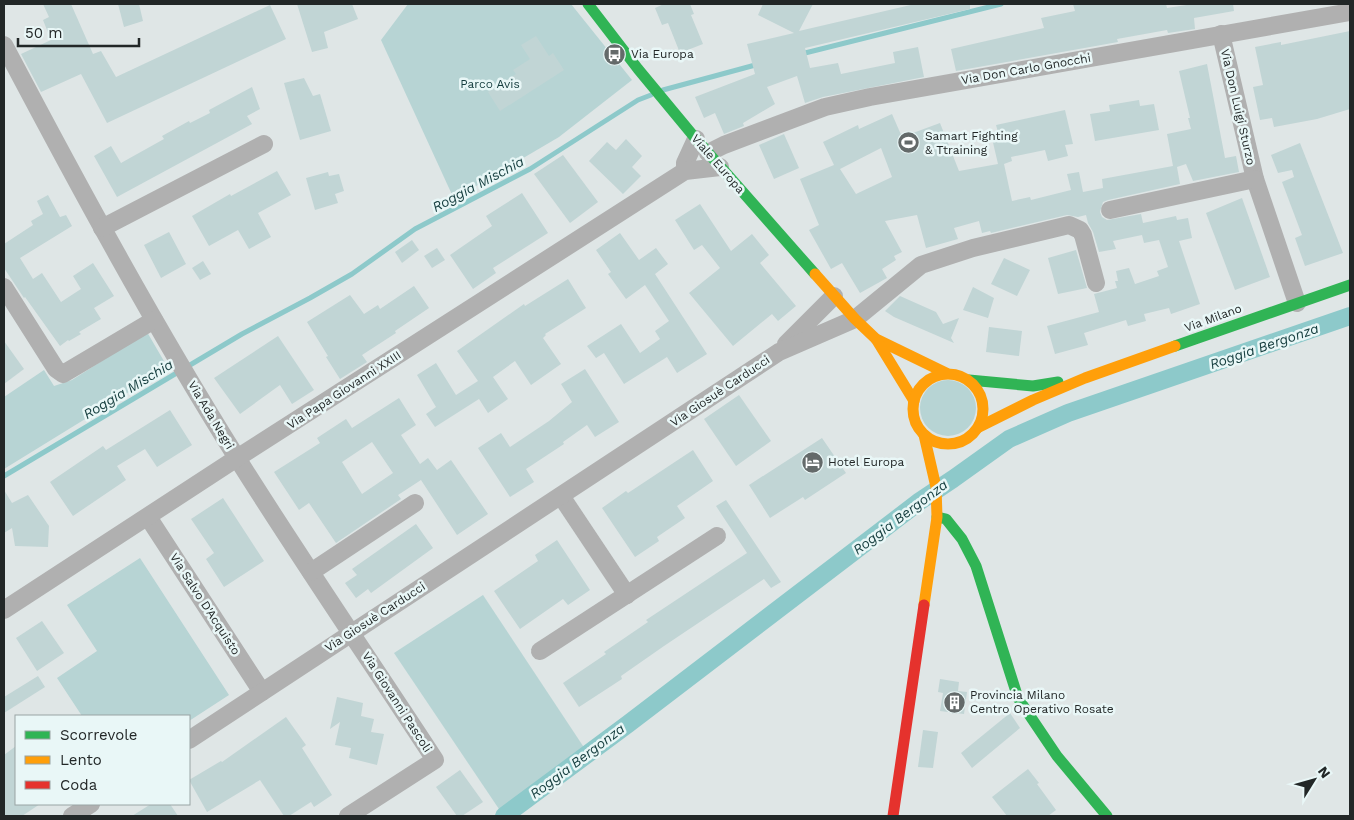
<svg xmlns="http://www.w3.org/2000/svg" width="1354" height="820" font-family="'Work Sans',sans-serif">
	<rect width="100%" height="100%" fill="#dfe6e6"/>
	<g fill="#b7d4d4">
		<path d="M408,4H571L632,80L559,137L454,199L381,40Z"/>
		<path d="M147,332L168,368L4,469V397L44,370L54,386L72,380Z"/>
		<circle cx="948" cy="408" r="28"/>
		<path d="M140,558L229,695L189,721V716H82L57,678L97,651L67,605Z"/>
		<path d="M483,595L587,752L503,815L394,653Z"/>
	</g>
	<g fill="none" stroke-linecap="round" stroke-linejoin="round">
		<g stroke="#8dc9ca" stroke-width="5">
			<path d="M801,54L1001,4"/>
			<path d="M663,90L759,64"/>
			<path d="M4,476L242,334L310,298L352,274L415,229L530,169L638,100L651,95"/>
		</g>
		<path stroke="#8dc9ca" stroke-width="18" d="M504,816L628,724L920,501L953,479L1009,439L1068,413L1350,316"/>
	</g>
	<g fill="#c1d5d5" fill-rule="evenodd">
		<path d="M43,4H71L93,54L101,51L116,77L270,5L286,39L107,123L81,74L41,92L21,54L51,40L43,20L49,17Z"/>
		<path d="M118,4H139L143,21L124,27Z"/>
		<path d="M297,4H352L358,19L324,32L328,48L312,52Z"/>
		<path d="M664,4H690L694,14L691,15L703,44L680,53L668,23L662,25L655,8Z"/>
		<path d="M763,4H813L799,31L915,4H970V9L805,48L810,68L838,63L841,74L895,63L893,52L918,47L924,77L823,97L805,103L797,76L767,87L775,104L743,123L744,126L724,134L715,113L704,118L695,97L755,74L747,44L794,33L758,15Z"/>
		<path d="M1073,4H1166L1167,8L1193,4H1233L1234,11L1194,18L1195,29L1168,33L1167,30L1117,39L1118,42L956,71L951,49L1044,28L1041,18L1075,11Z"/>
		<path d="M1350,31V109L1317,119L1274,127L1272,118L1260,120L1253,87L1263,85L1255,47L1281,42V45Z"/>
		<path d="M536,36L549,56L553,53L564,70L500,111L488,92L516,74L513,70L530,59L521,45Z"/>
		<path d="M1207,64L1225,158L1236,156L1239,172L1193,181L1186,164L1177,167L1180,184L1108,200L1103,202L1100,212L1102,217L1107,220L1141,214L1143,223L1176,216L1177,220L1188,218L1192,238L1179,241L1200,304L1171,314L1169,308L1144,314L1146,321L1128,326L1126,320L1084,333L1088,345L1055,354L1047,326L1099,312L1094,294L1117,288L1115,281H1118L1116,271L1129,268L1135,284L1159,276L1157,271L1168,267L1159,240L1144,243L1142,235L1113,241L1116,249L1099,252L1093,232L1088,223L1086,215L1078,217L1067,215L991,233L990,231L982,233L979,221L954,228L958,239L926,248L917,215L885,221L902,252L894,256L896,260L882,269L887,278L860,293L842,263L831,269L809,230L819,225L800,179L834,165L823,142L858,125L859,129L892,114L902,137L940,123L959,171L998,164L991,134L998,132L996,125L1065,110L1073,144L1065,145L1068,156L1048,161L1045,150L1011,157L1012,161L1004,164L1012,201L1030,197L1031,200L1071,190L1067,174L1079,172L1083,192L1103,188L1102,179L1173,166L1167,134L1191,129L1188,118H1190L1179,71ZM881,148L892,177L856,194L840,169Z"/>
		<path d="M304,78L313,96L320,94L331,131L300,140L284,83Z"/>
		<path d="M252,87L260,109L247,116L252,124L117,197L94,156L111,146L121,163L164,139L162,136L189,121L190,123L210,113L209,110Z"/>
		<path d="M1139,100L1140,106L1154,104L1159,130L1095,141L1090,114L1110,111L1109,105Z"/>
		<path d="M784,134L799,168L774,179L759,145Z"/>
		<path d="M626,139L642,156L632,167L641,176L623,194L589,161L607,142L616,150Z"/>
		<path d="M1300,143L1343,253L1305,266L1295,238L1302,235L1282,182L1294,177L1292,170L1278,173L1271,155Z"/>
		<path d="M563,155L598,202L570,223L534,174Z"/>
		<path d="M277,171L291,195L258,213L271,237L249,249L238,230L209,246L192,216L230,194L231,196Z"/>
		<path d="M328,172L329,176L339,174L344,191L335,194L338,203L315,210L306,178Z"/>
		<path d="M522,193L548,233L493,268L496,273L473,289L450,255L492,226L486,216Z"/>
		<path d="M48,195L60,217L66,215L72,226L20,258L33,279L42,273L61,302L81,289L73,276L93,263L114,296L94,308L101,319L79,332L81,334L69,341L68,340L60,346L25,297L24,298L4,268V244L33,225L31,221L43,214L37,201Z"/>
		<path d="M1242,198L1270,277L1235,290L1206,213Z"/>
		<path d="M700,204L731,251L752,234L769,255L760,263L796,306L778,321L772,314L733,346L689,293L720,268L702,245L694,250L675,220Z"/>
		<path d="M169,232L186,264L161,278L144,245Z"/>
		<path d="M620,233L639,260L656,248L668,264L655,274L707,354L677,373L667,357L624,384L604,353L596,358L587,346L621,324L640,353L660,339L655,331L669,321L645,285L626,299L608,274L611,272L596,250Z"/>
		<path d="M412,240L419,250L402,263L395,252Z"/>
		<path d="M437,248L445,260L432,268L424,256Z"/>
		<path d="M1076,250L1087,288L1058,294L1048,258Z"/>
		<path d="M1004,258L1030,270L1017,296L991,284Z"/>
		<path d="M203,261L211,274L200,280L192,268Z"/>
		<path d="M568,279L586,308L545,334L546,335L543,338L561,364L531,385L515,361L493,377L508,399L488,413L479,399L435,427L426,414L436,407L417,375L436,363L456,395L478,381L457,351L524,304L525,306Z"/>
		<path d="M414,286L429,308L395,331L396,333L362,355L367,362L340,379L326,357L328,356L307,322L350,295L364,314L378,305L380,309Z"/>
		<path d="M973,287L994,298L988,318L963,310Z"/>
		<path d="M900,296L936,312L943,324L959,318L951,338L954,343L894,317L885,311Z"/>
		<path d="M989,327L1022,331L1019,356L986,352Z"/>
		<path d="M278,336L314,390L292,404L280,385L240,414L214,378Z"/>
		<path d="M4,341L24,369L4,384Z"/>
		<path d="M585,369L619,422L595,437L587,425L563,442L564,444L526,469L534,482L510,497L478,448L501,433L510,447L549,421L572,402L561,384Z"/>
		<path d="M739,395L771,441L736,466L704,419Z"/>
		<path d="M399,398L416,425L401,435L420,464L428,458L437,470L451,460L488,514L457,535L421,480L398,495L401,499L336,543L309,503L299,510L274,472L320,443L317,438L346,419L352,428ZM372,442L393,473L362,494L342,462Z"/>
		<path d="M170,410L192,445L157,467L145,449L117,466L126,480L73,516L50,482L103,446L106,450Z"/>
		<path d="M822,438L846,473L805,500L803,497L770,518L749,485Z"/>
		<path d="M693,450L713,481L677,506L685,518L657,537L659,541L635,557L602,508L626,491L628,493Z"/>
		<path d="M4,490L12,503L28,495L49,526L48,547L15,546L12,528L4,533Z"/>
		<path d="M223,498L264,561L224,587L206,559L214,553L191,519Z"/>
		<path d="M726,500L781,582L771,588L764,579L664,646L621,676L622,679L579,707L563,683L606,654L604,652L648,622L646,620L747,553L716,506Z"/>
		<path d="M416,524L433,548L371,593L368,589L356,598L345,583L357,575L352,569Z"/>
		<path d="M557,540L590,590L568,605L563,599L520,629L494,591L538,561L535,555Z"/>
		<path d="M42,621L64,653L37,671L16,638Z"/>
		<path d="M38,676L45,687L4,713V697Z"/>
		<path d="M940,679L959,682L958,691L967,692L964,714L940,711L943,693L938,692Z"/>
		<path d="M337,697L363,703L361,716L374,719L371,732L384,734L377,765L349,758L351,748L335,745L340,722L330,729Z"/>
		<path d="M1010,713L1020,728L972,768L961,753Z"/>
		<path d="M286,717L306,745L302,748L332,795L314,807L311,802L289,816H284L260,780L207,812L189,780L221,761L222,762Z"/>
		<path d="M923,730L938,732L933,768L918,767Z"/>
		<path d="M16,746V804H40L22,816H4V755Z"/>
		<path d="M1028,769L1039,783L1037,784L1056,810L1048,816H1007L992,797Z"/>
		<path d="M460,770L483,802L462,816H457L436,787Z"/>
		<path d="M151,804H170L178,816H132Z"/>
	</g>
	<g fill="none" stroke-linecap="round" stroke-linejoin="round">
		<g stroke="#b0b0b0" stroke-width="18">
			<path d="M1221,34L1255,179L1297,303"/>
			<path d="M4,45C78,185 153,324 237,458C301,560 369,659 435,760L348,816"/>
			<path d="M708,153L724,145L825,107L870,97L1350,12"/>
			<path d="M685,171V163L696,139"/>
			<path d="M1110,210L1255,179"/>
			<path d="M102,228L264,144"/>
			<path d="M4,287L56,369L63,374L154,320"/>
			<path d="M786,344L834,296"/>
			<path d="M561,496L627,595"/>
			<path d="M148,517L262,692"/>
			<path d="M311,572L415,503"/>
			<path d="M4,610L237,458L685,171L720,167"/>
			<path d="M540,651L717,536"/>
			<path d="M189,740L779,352L855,319L921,265L973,248L1069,225L1080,230L1083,235L1096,283"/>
			<path d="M72,816L91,804"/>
		</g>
		<g stroke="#30b455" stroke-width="11">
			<path d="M588,4L638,69L696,139L815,274"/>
			<path d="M1175,346L1350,285"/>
			<path d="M969,380L1033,386L1058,382"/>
			<path d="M937,517L946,519L962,539L976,566L1018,698L1057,756L1107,816"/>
		</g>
		<g stroke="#ff9f0a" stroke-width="11">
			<path d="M815,274L855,319L876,339L946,373"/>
			<path d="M876,339L914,401"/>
			<circle cx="948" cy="409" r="35"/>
			<path d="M979,427L1033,400L1085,378L1175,346"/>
			<path d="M924,435L936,487L937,517L924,605"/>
		</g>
		<path stroke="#e5322d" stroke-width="11" d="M893,816L924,605"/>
	</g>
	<defs>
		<symbol id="bus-disc" viewBox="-11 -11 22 22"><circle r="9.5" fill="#646a6a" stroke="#e9f7f7"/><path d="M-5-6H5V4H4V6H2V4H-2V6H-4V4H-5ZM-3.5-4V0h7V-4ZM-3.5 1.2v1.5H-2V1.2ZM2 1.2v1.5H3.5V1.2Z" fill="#fff"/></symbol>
		<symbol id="stadium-disc" viewBox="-11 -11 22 22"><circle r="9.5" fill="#646a6a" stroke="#e9f7f7"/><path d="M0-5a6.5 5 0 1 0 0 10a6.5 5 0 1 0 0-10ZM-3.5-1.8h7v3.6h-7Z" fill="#fff"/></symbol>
		<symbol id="hotel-disc" viewBox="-11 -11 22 22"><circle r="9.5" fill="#646a6a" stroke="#e9f7f7"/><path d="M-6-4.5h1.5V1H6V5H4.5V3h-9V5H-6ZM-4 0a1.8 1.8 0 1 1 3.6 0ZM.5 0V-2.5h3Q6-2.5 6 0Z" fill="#fff"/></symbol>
		<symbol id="building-disc" viewBox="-11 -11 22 22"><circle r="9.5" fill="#646a6a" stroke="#e9f7f7"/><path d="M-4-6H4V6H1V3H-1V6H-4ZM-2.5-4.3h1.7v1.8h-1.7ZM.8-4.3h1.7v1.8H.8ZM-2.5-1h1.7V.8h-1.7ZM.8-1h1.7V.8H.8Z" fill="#fff"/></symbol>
	</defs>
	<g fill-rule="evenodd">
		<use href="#bus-disc" x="602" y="42" width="25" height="25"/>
		<use href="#stadium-disc" x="896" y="130" width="25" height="25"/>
		<use href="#hotel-disc" x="800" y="450" width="25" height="25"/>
		<use href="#building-disc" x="942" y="690" width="25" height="25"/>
	</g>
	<g text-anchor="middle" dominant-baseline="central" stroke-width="5" stroke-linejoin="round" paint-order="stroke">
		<g font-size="12" fill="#222727" stroke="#e9f7f7" text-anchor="start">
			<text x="631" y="54">Via Europa</text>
			<text x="925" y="136">Samart Fighting<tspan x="925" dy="14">&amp; Ttraining</tspan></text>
			<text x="828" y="462">Hotel Europa</text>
			<text x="970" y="695">Provincia Milano<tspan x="970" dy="14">Centro Operativo Rosate</tspan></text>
		</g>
		<g font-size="12" fill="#222727" stroke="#e9f7f7">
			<text transform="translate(1026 69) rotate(-10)">Via Don Carlo Gnocchi</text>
			<text transform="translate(1238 107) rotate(77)">Via Don Luigi Sturzo</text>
			<text transform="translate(718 164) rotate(49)">Viale Europa</text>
			<text transform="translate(1213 318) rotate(-20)">Via Milano</text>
			<text transform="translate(344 390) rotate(-33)">Via Papa Giovanni XXIII</text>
			<text transform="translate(720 391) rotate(-34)">Via Giosuè Carducci</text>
			<text transform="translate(211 415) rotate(59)">Via Ada Negri</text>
			<text transform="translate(205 604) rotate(57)">Via Salvo D'Acquisto</text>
			<text transform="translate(375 617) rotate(-33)">Via Giosuè Carducci</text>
			<text transform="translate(397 702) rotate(57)">Via Giovanni Pascoli</text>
		</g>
		<g font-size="12" fill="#143c3d" stroke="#e9f7f7">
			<text x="490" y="84">Parco Avis</text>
		</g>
		<g font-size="14" font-style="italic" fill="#184041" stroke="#e9f7f7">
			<text transform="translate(478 184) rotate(-28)">Roggia Mischia</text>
			<text transform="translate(1264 346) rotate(-19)">Roggia Bergonza</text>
			<text transform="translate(128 389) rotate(-31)">Roggia Mischia</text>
			<text transform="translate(900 517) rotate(-37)">Roggia Bergonza</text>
			<text transform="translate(577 761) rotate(-37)">Roggia Bergonza</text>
		</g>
	</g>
	<rect width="1354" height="820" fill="none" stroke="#222727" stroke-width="10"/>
	<rect x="15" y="715" width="175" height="90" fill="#e9f7f7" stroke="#99a4a4"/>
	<rect x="25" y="731" width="25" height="8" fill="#30b455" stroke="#99a4a4"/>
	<text x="60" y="740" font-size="15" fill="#222727">Scorrevole</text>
	<rect x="25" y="756" width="25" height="8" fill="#ff9f0a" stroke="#99a4a4"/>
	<text x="60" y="765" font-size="15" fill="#222727">Lento</text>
	<rect x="25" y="781" width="25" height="8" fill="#e5322d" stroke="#99a4a4"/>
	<text x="60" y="790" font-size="15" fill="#222727">Coda</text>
	<g transform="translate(1314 780) rotate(53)" stroke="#e9f7f7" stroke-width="4" paint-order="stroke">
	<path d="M0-4L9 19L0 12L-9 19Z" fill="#222727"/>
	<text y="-8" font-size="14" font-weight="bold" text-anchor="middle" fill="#222727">N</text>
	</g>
	<path d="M18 38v8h121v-8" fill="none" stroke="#222727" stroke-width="2.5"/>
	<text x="25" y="38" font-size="15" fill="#222727" stroke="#e9f7f7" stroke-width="4" paint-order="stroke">50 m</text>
</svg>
